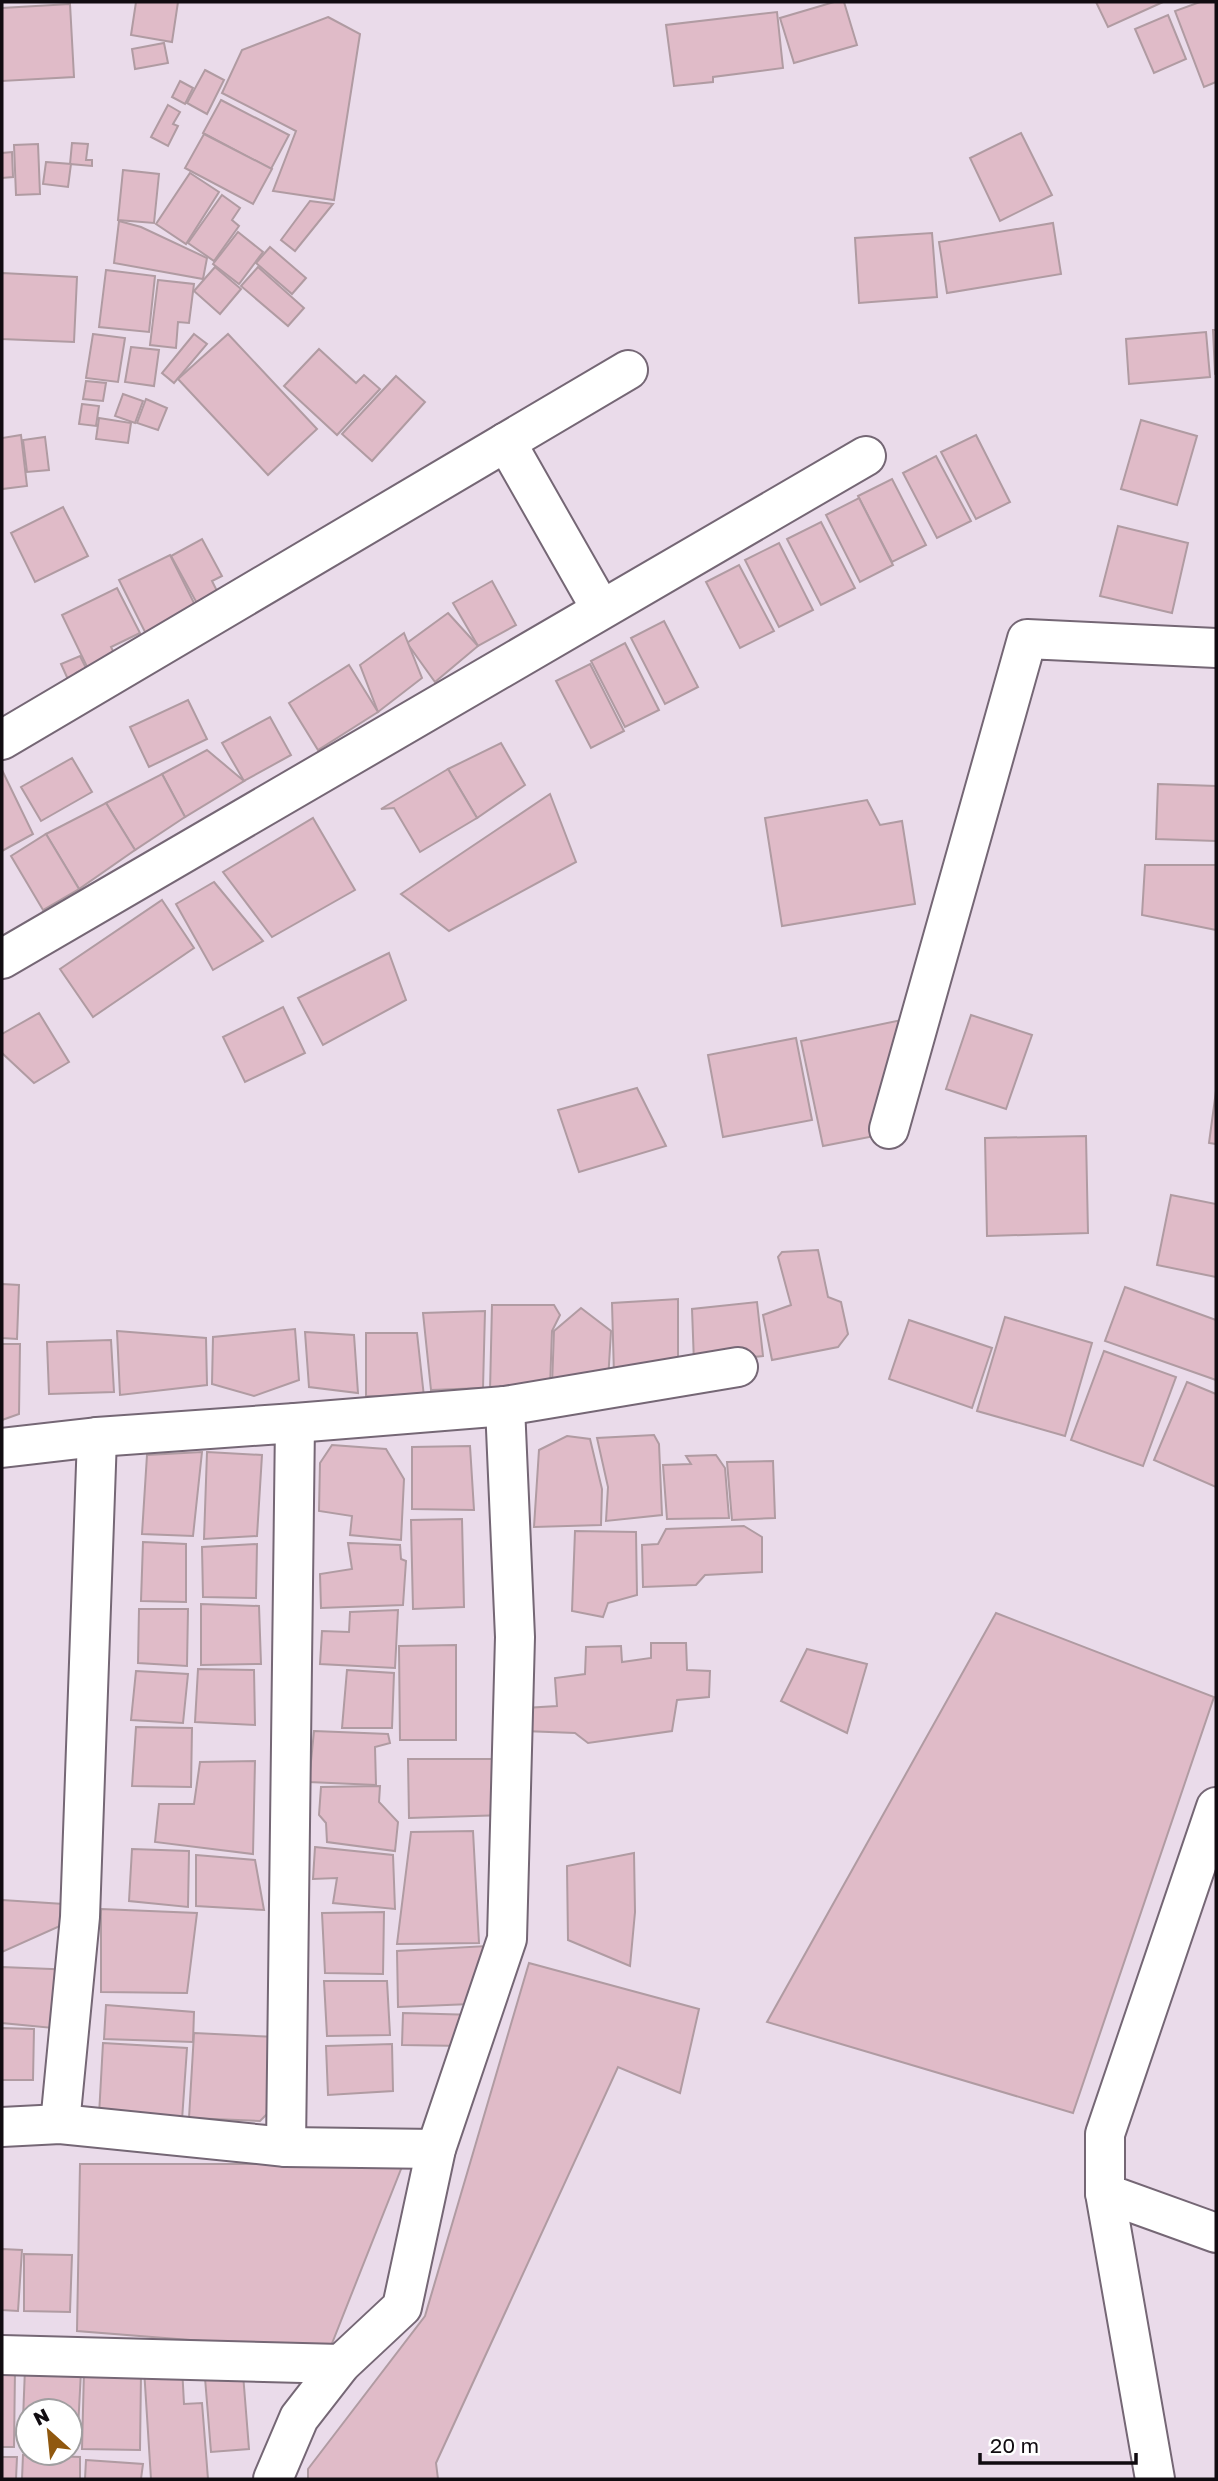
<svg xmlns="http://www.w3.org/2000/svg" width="1218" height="2481" font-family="'Golos Text',sans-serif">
	<rect width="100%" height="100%" fill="#eadbea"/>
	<g fill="#e0bbc8" stroke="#b09ba2" stroke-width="2">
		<path d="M136,2H178L172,42L131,35Z"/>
		<path d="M834,2H844L857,45L794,63L780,18Z"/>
		<path d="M1096,2H1163L1108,27Z"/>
		<path d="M1200,2H1216V82L1204,87L1175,11Z"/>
		<path d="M70,4L74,77L2,81V8Z"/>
		<path d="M777,12L783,68L713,77V82L674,86L666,25Z"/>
		<path d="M1168,15L1186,59L1154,73L1135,29Z"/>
		<path d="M328,17L360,34L334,200L273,191L296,131L222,93L242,50Z"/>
		<path d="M164,43L168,63L135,69L132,49Z"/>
		<path d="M205,70L224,80L207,114L187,103Z"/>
		<path d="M180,81L193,88L185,104L172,97Z"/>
		<path d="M221,100L289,135L271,169L203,133Z"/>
		<path d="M168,105L180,112L173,124L178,126L168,146L151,137Z"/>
		<path d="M1021,133L1052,195L1000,221L970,158Z"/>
		<path d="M204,134L272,169L253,204L185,168Z"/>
		<path d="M72,143L88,144L86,160H92V166L70,164Z"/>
		<path d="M38,144L40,194L16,195L14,145Z"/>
		<path d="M12,152L13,177L2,178V153Z"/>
		<path d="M46,162L71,164L68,187L43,184Z"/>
		<path d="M123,170L159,174L154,223L118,220Z"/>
		<path d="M190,173L219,192L186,244L156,224Z"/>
		<path d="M222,195L240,208L232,220L239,226L214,261L188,243Z"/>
		<path d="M310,201L333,204L295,251L281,240Z"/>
		<path d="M119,221L141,227L207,258L203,279L114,263Z"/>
		<path d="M1053,223L1061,274L947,293L939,242Z"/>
		<path d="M238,232L263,252L239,284L213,264Z"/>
		<path d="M932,233L937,297L859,303L855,238Z"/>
		<path d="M270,247L306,278L292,294L256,263Z"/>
		<path d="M215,267L241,289L220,314L194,291Z"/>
		<path d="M258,267L304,308L288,326L241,286Z"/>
		<path d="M106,270L155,276L149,332L99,327Z"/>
		<path d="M2,273L77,277L74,342L2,339Z"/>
		<path d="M158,280L194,284L189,323L178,322L176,348L150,345Z"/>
		<path d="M1213,330H1216V372L1215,373Z"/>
		<path d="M1206,332L1210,377L1129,384L1126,339Z"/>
		<path d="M93,334L125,338L118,382L86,378Z"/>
		<path d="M194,334L207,344L174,383L162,373Z"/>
		<path d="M228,334L317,429L268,475L178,379Z"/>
		<path d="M131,347L159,350L154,386L125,382Z"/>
		<path d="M319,349L356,383L364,375L380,389L337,435L284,386Z"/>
		<path d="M396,376L425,402L372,461L342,434Z"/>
		<path d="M86,381L106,383L103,401L83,399Z"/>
		<path d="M123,394L143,401L135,423L115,416Z"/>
		<path d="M146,399L167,408L158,430L137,423Z"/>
		<path d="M82,404L99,406L96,426L79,424Z"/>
		<path d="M99,418L131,423L128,443L96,439Z"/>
		<path d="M1141,420L1197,436L1177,505L1121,489Z"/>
		<path d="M21,435L27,486L2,489V438Z"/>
		<path d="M976,435L1010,502L976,519L941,452Z"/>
		<path d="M45,437L49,470L27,472L23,440Z"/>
		<path d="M936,456L971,521L937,538L903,473Z"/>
		<path d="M892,479L926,545L892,562L858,496Z"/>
		<path d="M859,498L893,565L860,582L826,515Z"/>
		<path d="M63,507L88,556L35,582L11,533Z"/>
		<path d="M821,522L855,588L821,605L787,539Z"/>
		<path d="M1118,526L1188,543L1172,613L1100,596Z"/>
		<path d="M202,539L222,576L212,581L220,597L199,607L171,556Z"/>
		<path d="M779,543L813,610L779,627L745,560Z"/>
		<path d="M170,555L201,617L150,642L119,580Z"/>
		<path d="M739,565L774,631L740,648L706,582Z"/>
		<path d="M492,581L516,625L478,646L453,603Z"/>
		<path d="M117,588L140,633L111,647L118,661L91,675L62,615Z"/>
		<path d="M448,613L478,646L435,682L407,643Z"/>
		<path d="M664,621L698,687L665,704L631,638Z"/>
		<path d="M404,633L422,678L378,712L360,665Z"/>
		<path d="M625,643L659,710L625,727L591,661Z"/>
		<path d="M80,656L86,668L76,673L80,681L71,686L61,664Z"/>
		<path d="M590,664L624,731L591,748L556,681Z"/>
		<path d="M349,665L378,712L318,750L289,703Z"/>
		<path d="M188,700L207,739L149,767L130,727Z"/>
		<path d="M270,717L291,755L244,781L222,743Z"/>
		<path d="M501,743L525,785L477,818L448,769Z"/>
		<path d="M207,750L244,781L185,817L162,774Z"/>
		<path d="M72,758L92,792L41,821L21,787Z"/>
		<path d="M448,769L477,818L420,852L394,808L381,809Z"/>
		<path d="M2,770L33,834L2,851Z"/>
		<path d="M162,774L185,817L135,850L106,803Z"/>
		<path d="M1158,784L1216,786V841L1156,839Z"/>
		<path d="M550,794L576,862L449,931L401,894Z"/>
		<path d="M867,800L880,825L902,821L915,904L782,926L765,818Z"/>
		<path d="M106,803L135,850L79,889L46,834Z"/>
		<path d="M313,818L355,890L272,937L223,872Z"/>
		<path d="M46,834L79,889L43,910L11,856Z"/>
		<path d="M1145,865H1216V930L1142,915Z"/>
		<path d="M214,882L263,941L213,970L176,904Z"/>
		<path d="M162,900L194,948L93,1017L60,969Z"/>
		<path d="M389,953L406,1000L323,1045L298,998Z"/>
		<path d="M283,1007L305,1053L245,1082L223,1037Z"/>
		<path d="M39,1013L69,1062L34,1083L2,1053V1034Z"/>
		<path d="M971,1015L1032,1035L1006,1109L946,1089Z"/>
		<path d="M911,1018L880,1135L823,1146L801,1041Z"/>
		<path d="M796,1038L812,1120L723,1137L708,1055Z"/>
		<path d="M637,1088L666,1146L579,1172L558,1110Z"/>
		<path d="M1216,1091V1144L1209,1143Z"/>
		<path d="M1086,1136L1088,1233L987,1236L985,1138Z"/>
		<path d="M1171,1195L1216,1204V1277L1157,1265Z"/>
		<path d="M818,1250L828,1297L841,1302L848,1334L838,1347L772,1360L763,1315L791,1305L778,1257L782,1252Z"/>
		<path d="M2,1284L19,1285L17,1339L2,1338Z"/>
		<path d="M1125,1287L1216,1320V1380L1105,1341Z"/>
		<path d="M678,1299V1368L614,1375L612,1303Z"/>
		<path d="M757,1302L763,1356L694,1363L692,1309Z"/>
		<path d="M492,1305H554L560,1315L552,1331L550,1387L490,1391Z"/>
		<path d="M581,1308L611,1331L608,1381L552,1385L554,1331Z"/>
		<path d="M485,1311L483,1388L431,1390L423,1313Z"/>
		<path d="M1005,1317L1092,1343L1065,1436L977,1411Z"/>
		<path d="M909,1320L992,1348L972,1408L889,1379Z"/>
		<path d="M295,1329L299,1380L254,1396L212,1384L213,1337Z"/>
		<path d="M117,1331L206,1338L207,1385L120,1395Z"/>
		<path d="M305,1332L354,1335L358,1393L309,1387Z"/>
		<path d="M366,1333H417L424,1397L366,1396Z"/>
		<path d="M111,1340L114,1392L49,1394L47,1342Z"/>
		<path d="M2,1344H20L19,1414L2,1420Z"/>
		<path d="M1104,1351L1176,1377L1143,1466L1071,1440Z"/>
		<path d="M1187,1382L1216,1394V1487L1154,1460Z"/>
		<path d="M654,1435L659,1444L662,1515L606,1521L608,1487L597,1438Z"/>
		<path d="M567,1436L590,1439L602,1489L601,1525L534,1527L539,1450Z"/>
		<path d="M332,1445L386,1449L404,1479L401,1540L350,1535L352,1516L319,1511L320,1463Z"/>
		<path d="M470,1446L474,1510L412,1509V1447Z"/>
		<path d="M202,1452L193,1536L142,1534L147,1455Z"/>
		<path d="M207,1452L262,1455L257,1536L204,1539Z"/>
		<path d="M716,1455L725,1468L729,1518L667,1519L663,1465L691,1464L686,1456Z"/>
		<path d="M773,1461L775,1518L732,1520L727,1462Z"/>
		<path d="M462,1519L464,1607L413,1609L411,1520Z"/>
		<path d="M744,1526L762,1537V1572L705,1575L696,1585L643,1587L642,1545L658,1544L666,1529Z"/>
		<path d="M575,1531L636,1532L637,1595L608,1603L603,1617L572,1611Z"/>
		<path d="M143,1542L186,1544V1602L141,1601Z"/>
		<path d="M348,1543L400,1545L401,1559L406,1561L403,1605L321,1608L320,1574L352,1569Z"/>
		<path d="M257,1544L256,1598L203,1597L202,1547Z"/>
		<path d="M201,1604L259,1606L261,1664L201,1665Z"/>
		<path d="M139,1609H188L187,1666L138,1663Z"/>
		<path d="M398,1610L395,1668L320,1664L322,1631L349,1632L350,1612Z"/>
		<path d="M996,1613L1214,1697L1073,2113L767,2022Z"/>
		<path d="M651,1643H686L687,1670L710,1671L709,1697L677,1700L672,1731L588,1743L575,1733L524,1731L525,1708L557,1706L555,1678L585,1674L586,1647L621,1646L622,1662L651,1658Z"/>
		<path d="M456,1645V1740H400L399,1646Z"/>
		<path d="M807,1649L867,1664L847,1733L781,1701Z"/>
		<path d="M198,1669L254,1670L255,1725L195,1722Z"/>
		<path d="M347,1670L394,1673L392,1728H342Z"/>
		<path d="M136,1671L188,1674L183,1723L131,1720Z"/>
		<path d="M136,1727L192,1728L191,1787L132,1786Z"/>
		<path d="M314,1731L388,1734L390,1743L375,1747L376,1785L309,1782Z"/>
		<path d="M408,1759H507L506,1815L409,1818Z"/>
		<path d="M255,1761L253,1854L155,1842L159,1804H194L200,1762Z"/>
		<path d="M380,1786L379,1802L398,1822L395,1851L327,1842L326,1823L319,1815L321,1787Z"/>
		<path d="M473,1831L479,1943L397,1944L411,1832Z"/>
		<path d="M315,1847L393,1855L395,1909L333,1903L337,1878L313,1879Z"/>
		<path d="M132,1849L189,1851L188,1907L129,1901Z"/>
		<path d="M634,1853L635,1912L630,1966L568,1940L567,1866Z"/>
		<path d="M196,1855L255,1860L264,1910L196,1906Z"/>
		<path d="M2,1900L64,1904L80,1917L2,1952Z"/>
		<path d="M101,1909L197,1913L187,1993L101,1992Z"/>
		<path d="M384,1912L383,1974L325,1973L322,1913Z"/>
		<path d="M487,1946L471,2004L398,2007L397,1951Z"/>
		<path d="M529,1963L699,2009L680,2093L618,2067L436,2463L438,2479H308V2469L425,2316Z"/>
		<path d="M2,1967L75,1970L53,2028L2,2023Z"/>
		<path d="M324,1981H387L390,2035L327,2036Z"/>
		<path d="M106,2005L194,2012L193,2042L104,2039Z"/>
		<path d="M403,2013L477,2015L464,2046L402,2045Z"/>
		<path d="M2,2028L34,2029L33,2080H2Z"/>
		<path d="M194,2033L277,2037L271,2110L260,2121L189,2118Z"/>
		<path d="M103,2043L187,2048L182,2120L99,2115Z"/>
		<path d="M392,2044L393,2091L328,2095L326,2046Z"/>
		<path d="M80,2164H403L329,2351L77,2331Z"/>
		<path d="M2,2249L22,2250L18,2311L2,2310Z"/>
		<path d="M24,2254L72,2255L70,2312L24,2311Z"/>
		<path d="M182,2367L184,2404L202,2403L208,2479H151L144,2369Z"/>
		<path d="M2,2368L15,2369L14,2447H2Z"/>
		<path d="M25,2368L81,2371L77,2448H70V2411H28V2446H22Z"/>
		<path d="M84,2371L141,2373L140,2450L82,2449Z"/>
		<path d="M243,2374L249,2449L211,2452L205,2378Z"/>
		<path d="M23,2455L80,2457V2479H22Z"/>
		<path d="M2,2457H17L16,2479H2Z"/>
		<path d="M86,2460L143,2464L141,2479H85Z"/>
	</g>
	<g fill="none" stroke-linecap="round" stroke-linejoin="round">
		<defs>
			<g id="minor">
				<path d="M506,442L601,609"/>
				<path d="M2,740L628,370"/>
				<path d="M2,959L866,456"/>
				<path d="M889,1129L1027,639L1216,648"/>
				<path d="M295,1423L505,1406L738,1367"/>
				<path d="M2,1448L97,1437L295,1423L286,2147"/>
				<path d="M1216,1807L1105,2134V2193L1216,2233"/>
				<path d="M60,2124L80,1917L97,1437"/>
				<path d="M2,2127L60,2124L286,2147L436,2149"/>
				<path d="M1105,2193L1155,2479"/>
				<path d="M2,2355L341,2364"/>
				<path d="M273,2479L299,2418L341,2364L402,2307L436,2149L507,1939L515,1637L505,1406"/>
			</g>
		</defs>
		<use href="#minor" stroke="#756775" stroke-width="42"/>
		<use href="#minor" stroke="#fff" stroke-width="38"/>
	</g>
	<rect width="1218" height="2481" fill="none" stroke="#110c11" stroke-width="7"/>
	<g transform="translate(49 2432) rotate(333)"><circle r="33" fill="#ffffff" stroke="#a09ea0" stroke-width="2"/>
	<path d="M0-5L12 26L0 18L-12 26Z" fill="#90580f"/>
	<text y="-10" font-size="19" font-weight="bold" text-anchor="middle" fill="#110c11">N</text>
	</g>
	<path d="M980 2453v10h156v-10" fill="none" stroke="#110c11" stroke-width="3.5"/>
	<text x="990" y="2453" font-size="21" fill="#110c11" stroke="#ffffff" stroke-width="5" paint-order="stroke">20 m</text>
</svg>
